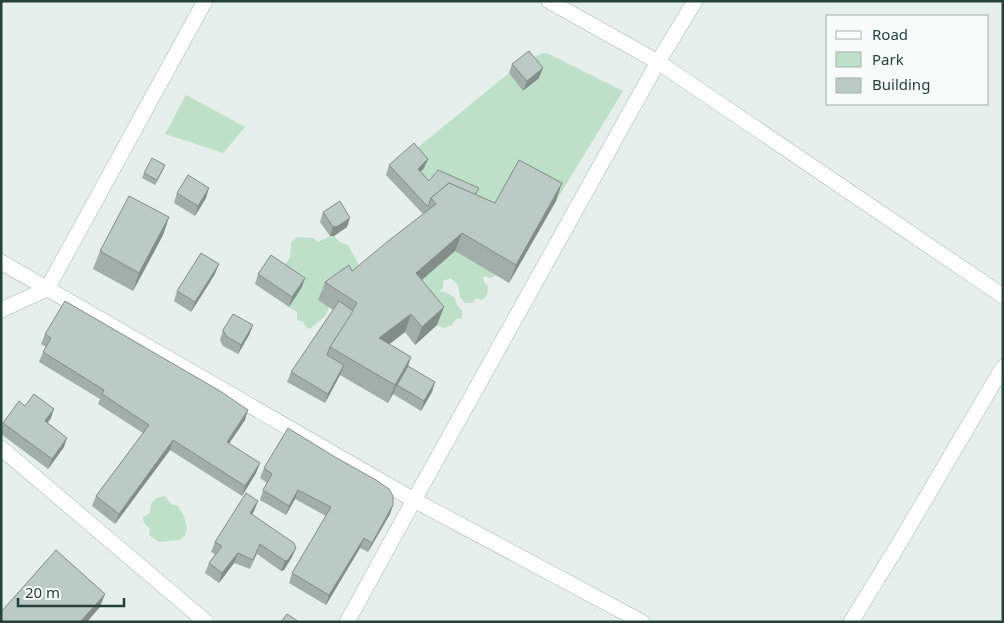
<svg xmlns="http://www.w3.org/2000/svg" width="1004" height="623" font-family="'Noto Sans',sans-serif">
	<rect width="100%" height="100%" fill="#e6efeb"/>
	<g fill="#bfe0c8">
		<path d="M544,53L549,54L623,91L556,201L488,221L426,191L411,153L509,73L524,91L539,78L525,60Z"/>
		<path d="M186,95L245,127L223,153L165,134Z"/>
		<path d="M330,236H334L340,242L348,245L358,263L357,270L329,307C327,319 317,321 310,329L306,327L303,322L297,320V312L289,307L302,287L284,265L290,258L291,243L297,237L313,238L318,242Z"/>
		<path d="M455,251L496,275L491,278L483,276L484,282L488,286L487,295L482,300L476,298L472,303H465L460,297L458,285L451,278L443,281V288L439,291L447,293L455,298L457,306L462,310V318L456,319L452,325L444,328L437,325L409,291Z"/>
		<path d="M165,496L171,504L178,506L184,516L187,528L185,535L180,540L159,542L149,535L150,529L144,523L143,517L150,513L151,504L156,498Z"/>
	</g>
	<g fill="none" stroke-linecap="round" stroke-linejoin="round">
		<defs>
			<g id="street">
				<path d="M549,1L658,62L1003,296"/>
				<path d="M1,262L414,500L642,622"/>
				<path d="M1,310L47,289L205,1"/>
				<path d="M1,448L206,622"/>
				<path d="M347,622L414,500L658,62L695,1"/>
				<path d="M851,622L900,542L1003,367"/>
			</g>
		</defs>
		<use href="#street" stroke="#a8b8b2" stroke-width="16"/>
		<use href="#street" stroke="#fff" stroke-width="15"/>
	</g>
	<g fill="#a1aea9">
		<path d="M512,64L539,78L523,91L509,73Z"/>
		<path d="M428,159L424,168L421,172L429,181L479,188L476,195L495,203L556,201L509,283L455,251L422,280L437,325L415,345L405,332L389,344L411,357L408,366L435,382L432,392L421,411L393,394L388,403L340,375L325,403L287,382L291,372L333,310L318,300L325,282L352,271L423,214L386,175L389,165Z"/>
		<path d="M163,170L155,185L142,178L144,173Z"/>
		<path d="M177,193L206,198L195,216L174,203Z"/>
		<path d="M323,212L347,227L334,236H330L320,222Z"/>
		<path d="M169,217L163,235L133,291L93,269L100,251Z"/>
		<path d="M215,274L191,312L174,301L177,291Z"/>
		<path d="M258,274L302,287L289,307L255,284Z"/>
		<path d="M253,325L249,335L238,354L223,346L220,340L223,330Z"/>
		<path d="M45,334L245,420L229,444L260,463L256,473L242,496L170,450L115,524L92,506L96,496L143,433L98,404L100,399L39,362L43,352L46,347L41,344Z"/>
		<path d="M25,406L51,418L48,422L64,447L48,469L1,434V428L3,423Z"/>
		<path d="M264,468L393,505L390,514L368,552L360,548L326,605L289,583L292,573L326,516L295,499L286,515L260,500L263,490L267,483L260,478Z"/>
		<path d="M258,501L254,511L252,515L296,548L292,557L284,570L281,571L257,554L250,569L234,563L219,583L205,573L209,563L215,554L211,552L215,542Z"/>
	</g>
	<g fill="#838d89">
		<path d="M543,68L539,78L523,91L527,81Z"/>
		<path d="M428,159L424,168L414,179L418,169Z"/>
		<path d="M165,165L163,170L155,185L157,180Z"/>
		<path d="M562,183L556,201L509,283L516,265Z"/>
		<path d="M209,188L206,198L195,216L198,206Z"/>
		<path d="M169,217L163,235L133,291L139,273Z"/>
		<path d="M350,218L347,227L334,236H330L333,227Z"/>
		<path d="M462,233L455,251L409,291L416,273Z"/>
		<path d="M219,264L215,274L191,312L195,302Z"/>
		<path d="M305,278L302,287L289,307L292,297Z"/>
		<path d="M444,307L437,325L415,345L422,327Z"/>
		<path d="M411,314L405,332L373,357L379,338Z"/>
		<path d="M253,325L249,335L238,354L241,345Z"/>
		<path d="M411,357L405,375L397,385L393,394L388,403L395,385Z"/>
		<path d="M344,365L340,375L325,403L328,394Z"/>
		<path d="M435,382L432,392L421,411L424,401Z"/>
		<path d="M54,409L51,418L42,430L45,421Z"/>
		<path d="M248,410L245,420L223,452L227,442Z"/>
		<path d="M67,438L64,447L48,469L52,459Z"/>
		<path d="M173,440L170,450L115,524L119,514Z"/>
		<path d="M260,463L256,473L242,496L245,486Z"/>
		<path d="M298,490L295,499L286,515L289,506Z"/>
		<path d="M258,501L254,511L247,523L250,513Z"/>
		<path d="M393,505L390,514L368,552L372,543Z"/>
		<path d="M364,538L360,548L326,605L329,595Z"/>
		<path d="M296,548L292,557L284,570L281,571L285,561Z"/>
		<path d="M238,553L234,563L219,583L222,573Z"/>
		<path d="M105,594L100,607L87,622H80Z"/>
	</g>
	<g fill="#bbcac4" stroke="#838d89">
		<path d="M529,51L543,68L527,81L512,64Z"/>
		<path d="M414,143L428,159L418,169L429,181L438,170L479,188L475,195L449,183L431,198L428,207L389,165Z"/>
		<path d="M152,158L165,165L157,180L144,173Z"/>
		<path d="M519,160L562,183L516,265L462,233L416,273L444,307L422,327L411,314L379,338L411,357L395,385L330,347L357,303L325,282L349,265L352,271L387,242L436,204L431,198L449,183L495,203Z"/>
		<path d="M188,175L209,188L198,206L177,193Z"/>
		<path d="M129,196L169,217L139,273L100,251Z"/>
		<path d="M340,201L350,218L338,226L333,227L323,212Z"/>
		<path d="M201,253L219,264L195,302L177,291Z"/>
		<path d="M271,255L305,278L292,297L258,274Z"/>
		<path d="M65,301L220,391L248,410L227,442L260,463L245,486L173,440L119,514L96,496L149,425L102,394L104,390L43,352L51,338L45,334Z"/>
		<path d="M339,301L353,311L330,347L327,355L344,365L328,394L291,372Z"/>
		<path d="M233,314L253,325L241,345L226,336L223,330Z"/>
		<path d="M408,366L435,382L424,401L397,385Z"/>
		<path d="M34,394L54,409L45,421L67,438L52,459L3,423L19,401L25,406Z"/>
		<path d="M288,428L335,457L376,480L389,489L393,496V505L372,543L364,538L329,595L292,573L331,507L298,490L289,506L263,490L272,474L264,468Z"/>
		<path d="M246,493L258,501L250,513L294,543L296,548L288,560L285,561L260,544L253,560L238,553L222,573L209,563L222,546L215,542Z"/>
		<path d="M56,550L105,594L80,622H1V612Z"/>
		<path d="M287,614L299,622H281Z"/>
	</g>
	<rect width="1004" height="623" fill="none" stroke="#24423a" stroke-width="5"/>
	<rect x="826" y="15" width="162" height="90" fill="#f7fbf9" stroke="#a3b1ad"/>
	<rect x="836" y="31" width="25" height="8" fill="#ffffff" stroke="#a3b1ad"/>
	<text x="872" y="40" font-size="15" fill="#24423a">Road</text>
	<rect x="836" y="52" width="25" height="15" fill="#bfe0c8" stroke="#a3b1ad"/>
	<text x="872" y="65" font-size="15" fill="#24423a">Park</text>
	<rect x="836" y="78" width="25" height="15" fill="#bbcac4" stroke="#a3b1ad"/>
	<text x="872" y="90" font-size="15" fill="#24423a">Building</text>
	<path d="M18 598v8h106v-8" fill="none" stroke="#24423a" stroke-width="2.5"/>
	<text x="25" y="598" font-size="15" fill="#24423a" stroke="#f7fbf9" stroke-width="4" paint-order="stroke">20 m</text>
</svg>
